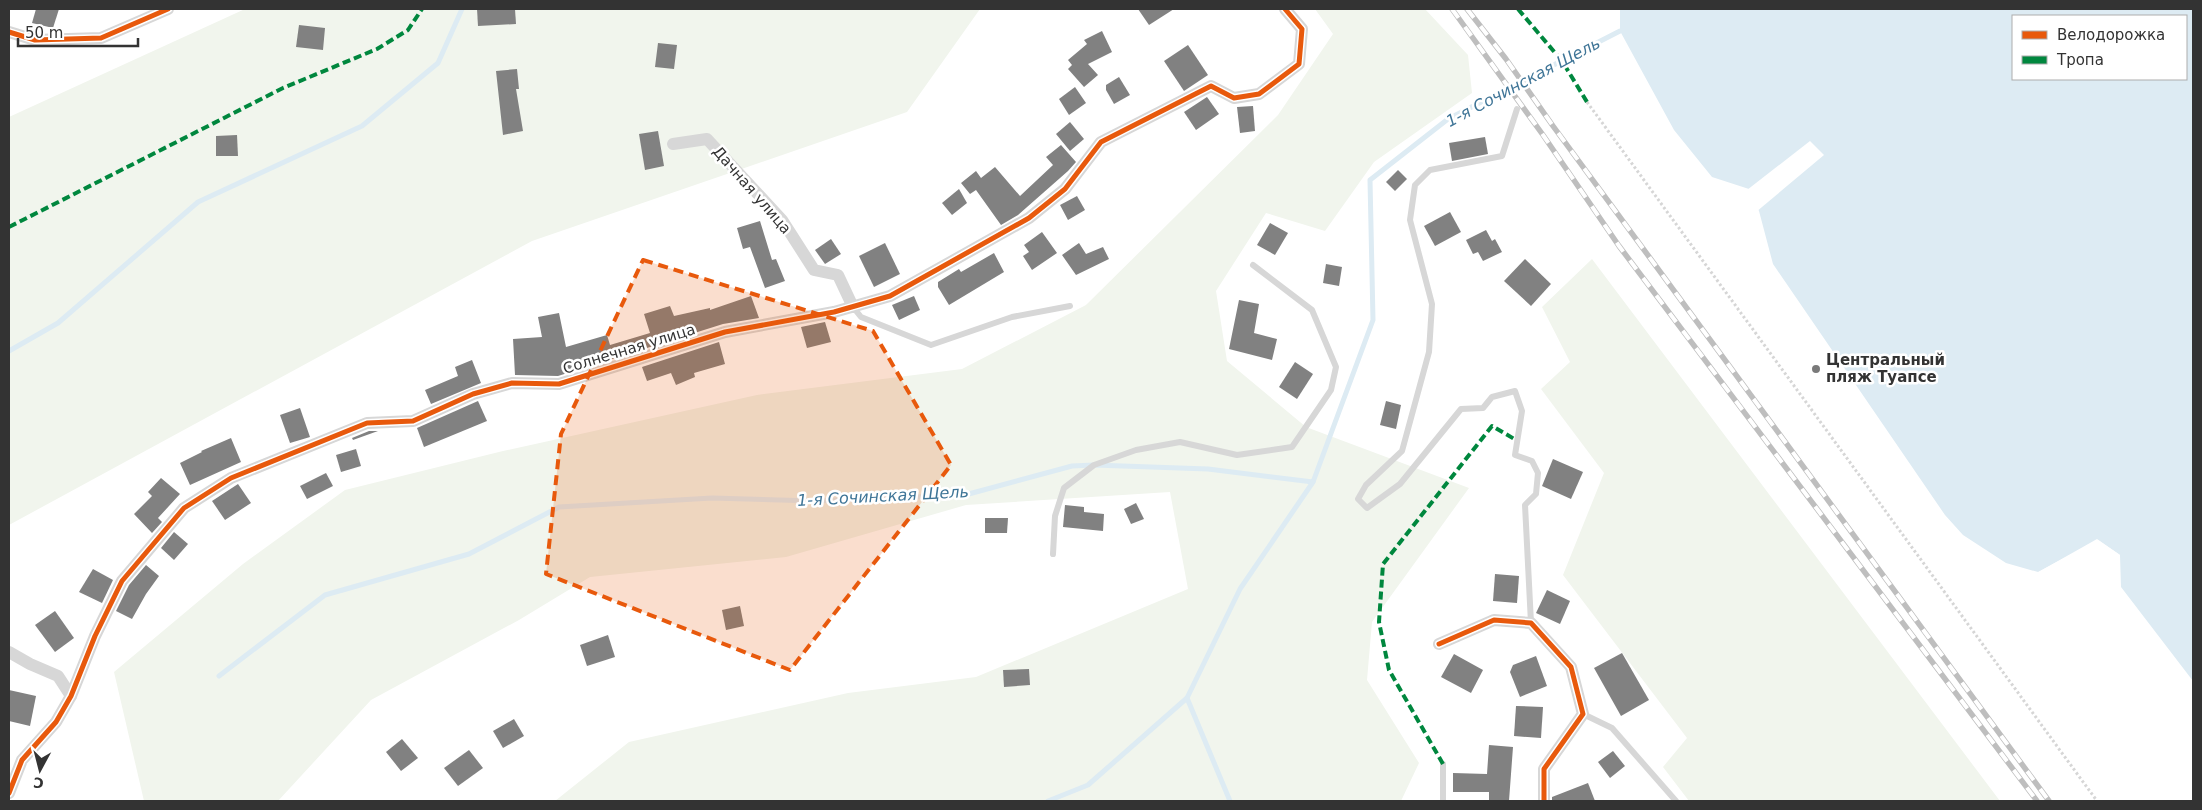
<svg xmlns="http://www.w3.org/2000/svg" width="2202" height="810" font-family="'DejaVu Sans',sans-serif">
	<rect width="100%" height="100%" fill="#fff"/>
	<g fill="#f1f5ed">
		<path d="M245,9H980L907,112L532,241L9,525V117Z"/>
		<path d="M1315,9H1425L1468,55L1472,93L1374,162L1325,231L1266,213L1216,291L1227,361L1306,427L1469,488L1372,622L1367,680L1419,763L1401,801H555L629,742L848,693L976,677L1188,589L1170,492L966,505L786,557L590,577L519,620L371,700L278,801H144L114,672L243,564L345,490L503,451L757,395L962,369L1086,305L1278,115L1333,34Z"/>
		<path d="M1592,259L2000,801H1689L1663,767L1687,738L1563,575L1604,473L1541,389L1570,362L1542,307Z"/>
	</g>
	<path fill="#ddebf3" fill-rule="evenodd" d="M1620,9H2193V681L2121,587L2120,555L2098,540L2038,572L2006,563L1963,535L1945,515L1773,264L1759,211L1749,189L1712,177L1674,130L1620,31ZM2013,16H2186V79H2013Z"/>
	<g fill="#fff">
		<path d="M1810,141L1824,155L1756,212L1747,190Z"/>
		<path d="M2097,539L2120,555L2117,556L2097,542L2039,574H2035Z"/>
	</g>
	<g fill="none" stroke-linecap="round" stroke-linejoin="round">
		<g stroke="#ddebf3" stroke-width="5">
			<path d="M9,351L58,323L198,202L362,126L438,63L462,9"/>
			<path d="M219,676L325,595L469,554L559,507L712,498L814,501L965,495L1072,466L1094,465L1208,469L1313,482L1373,320L1370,180L1448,119L1620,31"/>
			<path d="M1048,801L1088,785L1187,698"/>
			<path d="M1230,801L1187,698L1240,589L1313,482"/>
		</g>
	</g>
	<g fill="#818181">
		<path d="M36,9H59L53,28L32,23Z"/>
		<path d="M477,9H515L516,24L478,26Z"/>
		<path d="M1138,9H1174L1149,25Z"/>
		<path d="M299,25L325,28L323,50L296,47Z"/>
		<path d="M1102,31L1112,52L1088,64L1098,75L1084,87L1068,69L1072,65L1068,60L1087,44L1084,40Z"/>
		<path d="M658,43L677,45L674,69L655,67Z"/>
		<path d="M1188,45L1208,75L1184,91L1164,61Z"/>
		<path d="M517,69L519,89H516L523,131L503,135L496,71Z"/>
		<path d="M1119,77L1130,95L1114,104L1106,90V85Z"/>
		<path d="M1075,87L1086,103L1069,115L1059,99Z"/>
		<path d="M1207,97L1219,114L1196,130L1184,112Z"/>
		<path d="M1253,106L1255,131L1240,133L1237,107Z"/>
		<path d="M1070,122L1084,139L1070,151L1056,134Z"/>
		<path d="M658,131L664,166L645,170L639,134Z"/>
		<path d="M237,135L238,156H216V136Z"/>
		<path d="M1485,137L1488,154L1452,161L1449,143Z"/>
		<path d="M1061,145L1076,162L1068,171L1018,215L1001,225L976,190L970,194L961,183L976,171L981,178L995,167L1020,196L1053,165L1046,157Z"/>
		<path d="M1398,170L1407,179L1395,191L1386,182Z"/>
		<path d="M959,189L967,203L952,215L942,203Z"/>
		<path d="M1077,196L1085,210L1068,220L1060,205Z"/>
		<path d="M1450,212L1461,232L1435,246L1424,226Z"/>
		<path d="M760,221L772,260L776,259L785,281L765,288L750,247L743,249L737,228Z"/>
		<path d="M1270,223L1288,233L1275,255L1257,245Z"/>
		<path d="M1486,230L1492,241L1495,239L1502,252L1483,261L1478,252L1473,254L1466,240Z"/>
		<path d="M1042,232L1057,253L1032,270L1023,256L1029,252L1024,245Z"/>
		<path d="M831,239L841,254L825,264L815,250Z"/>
		<path d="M885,243L900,274L874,287L859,256Z"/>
		<path d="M1079,243L1086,254L1103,247L1109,259L1076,275L1062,255Z"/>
		<path d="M994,253L1004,272L949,305L938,287V282L959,269L961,272Z"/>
		<path d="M1525,259L1551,284L1531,306L1504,281Z"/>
		<path d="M1326,264L1342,267L1339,286L1323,283Z"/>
		<path d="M751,296L759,318L723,324L558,376L515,375L513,339L542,337L538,317L559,313L566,347L607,335L610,345L650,333L644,314L670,306L674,316L710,308V310Z"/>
		<path d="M914,296L920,310L899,320L892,305Z"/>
		<path d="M1239,300L1259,304L1254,333L1277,339L1272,360L1229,349Z"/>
		<path d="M825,322L831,342L807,348L801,327Z"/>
		<path d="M719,342L725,364L694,373L695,377L676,385L671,373L647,381L642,367Z"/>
		<path d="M472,360L481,383L431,404L425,390L458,376L455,367Z"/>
		<path d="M1295,362L1313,374L1297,399L1279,387Z"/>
		<path d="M478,401L487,421L424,447L417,428Z"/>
		<path d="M1386,401L1401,405L1396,429L1380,425Z"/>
		<path d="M300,408L310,437L290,443L280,415Z"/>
		<path d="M369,431H378L353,440L352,438Z"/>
		<path d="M231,438L241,462L190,485L180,463L202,452L201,451Z"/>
		<path d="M356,449L361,466L341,472L336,455Z"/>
		<path d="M1553,459L1583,472L1571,499L1542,486Z"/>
		<path d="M326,473L333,486L307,499L300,486Z"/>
		<path d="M161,478L180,494L158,518L162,522L152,533L134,514L152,496L148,492Z"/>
		<path d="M238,484L251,503L225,520L212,501Z"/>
		<path d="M1136,503L1144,519L1131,524L1124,509Z"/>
		<path d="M1065,505L1084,507V512L1104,514L1103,531L1063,527Z"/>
		<path d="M985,518H1008L1007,533H985Z"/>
		<path d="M174,532L188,544L174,560L161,548Z"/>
		<path d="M146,565L159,576L146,594L132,619L116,611L129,585Z"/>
		<path d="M93,569L113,580L102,603L79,592Z"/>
		<path d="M1495,574L1519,576L1517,603L1493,601Z"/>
		<path d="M1547,590L1570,601L1560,624L1536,613Z"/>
		<path d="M740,606L744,626L726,630L722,610Z"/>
		<path d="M55,611L74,638L55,652L35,625Z"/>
		<path d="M608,635L615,657L587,666L580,645Z"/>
		<path d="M1622,653L1649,700L1621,716L1594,668Z"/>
		<path d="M1454,654L1483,670L1471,693L1441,677Z"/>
		<path d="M1536,656L1547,686L1520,697L1510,672L1513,665Z"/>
		<path d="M1029,669L1030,685L1004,687L1003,670Z"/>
		<path d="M9,690L36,696L30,726L9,721Z"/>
		<path d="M1516,706L1543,707L1541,738L1514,736Z"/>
		<path d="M514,719L524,736L503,748L493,731Z"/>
		<path d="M402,739L418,758L401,771L386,752Z"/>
		<path d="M1489,745L1513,747L1509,801H1489V792H1453V773L1487,774Z"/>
		<path d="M469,750L483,768L458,786L444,768Z"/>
		<path d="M1613,751L1625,766L1610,778L1598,762Z"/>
		<path d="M1588,783L1595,801H1552V797Z"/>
	</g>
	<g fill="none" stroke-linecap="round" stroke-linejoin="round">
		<path stroke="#d6d6d6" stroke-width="3" stroke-dasharray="2.5 2.5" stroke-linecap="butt" d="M1587,102L2097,801"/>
		<g stroke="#d7d7d7" stroke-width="6">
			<path d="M1517,109L1502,156L1430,170L1415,185L1410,220L1432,304L1429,352L1402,451L1366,485L1358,499L1367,508L1400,484L1461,409L1483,408L1492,397L1515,391L1522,411L1515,455L1532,461L1538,473L1536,494L1525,505L1531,623"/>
			<path d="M853,307L861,317L931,345L1012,317L1070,306"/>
			<path d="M1053,554L1055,516L1064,488L1094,465L1136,450L1180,442L1237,455L1292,447L1331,390L1336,367L1312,310L1253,265"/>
			<path d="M1583,714L1612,728L1676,801"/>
			<path d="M1443,801V764"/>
		</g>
		<g stroke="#d7d7d7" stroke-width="12">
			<path d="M9,32L35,40L101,38L168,9"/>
			<path d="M673,144L707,139L782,220L814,270L838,275L853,307"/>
			<path d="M1439,644L1494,620L1531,623L1571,667L1583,714L1544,769V801"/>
			<path d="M9,652L30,664L58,676L71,696"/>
			<path d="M9,793L22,760L56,722L71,696L95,636L122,581L184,508L231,478L367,423L413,421L473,394L512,383L559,384L725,332L834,312L890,296L1029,218L1065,189L1101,142L1211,86L1234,98L1259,94L1299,64L1302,29L1285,9"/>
		</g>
		<defs>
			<g id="rail">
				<path d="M1452,9L1543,135L1619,246L2037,801"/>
				<path d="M1467,9L1506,59L1553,126L2049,801"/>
			</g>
		</defs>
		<use href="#rail" stroke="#bebebe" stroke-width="5.5"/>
		<use href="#rail" stroke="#fff" stroke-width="4" stroke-dasharray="11" stroke-linecap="butt"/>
		<g stroke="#00873e" stroke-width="4" stroke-dasharray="8 4" stroke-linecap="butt">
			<path d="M1518,9L1562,61L1587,102"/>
			<path d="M9,227L283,88L377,49L408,30L422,9"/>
			<path d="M1443,764L1389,670L1379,622L1383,564L1492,426L1516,440"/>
		</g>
		<defs>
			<g id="cycleway">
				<path d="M9,32L35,40L101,38L168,9"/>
				<path d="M1439,644L1494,620L1531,623L1571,667L1583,714L1544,769V801"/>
				<path d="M9,793L22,760L56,722L71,696L95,636L122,581L184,508L231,478L367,423L413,421L473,394L512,383L559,384L725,332L834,312L890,296L1029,218L1065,189L1101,142L1211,86L1234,98L1259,94L1299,64L1302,29L1285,9"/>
			</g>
		</defs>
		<use href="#cycleway" stroke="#fff" stroke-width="8"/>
		<use href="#cycleway" stroke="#e8590c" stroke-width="5"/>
	</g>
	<path fill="#e8590c" fill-opacity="0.2" stroke="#e8590c" stroke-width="4" stroke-dasharray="10 6" stroke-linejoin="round" d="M643,260L873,331L951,465L790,670L546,574L561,434Z"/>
	<circle fill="#7a7a7a" stroke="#fff" stroke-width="2" cx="1816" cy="369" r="5"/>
	<g text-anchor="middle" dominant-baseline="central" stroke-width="5" stroke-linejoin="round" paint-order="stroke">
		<g font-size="15" fill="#333" stroke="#fff">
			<text transform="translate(752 190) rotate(49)">Дачная улица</text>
			<text transform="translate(629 349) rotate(-17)">Солнечная улица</text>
		</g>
		<g font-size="15" font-weight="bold" fill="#333" stroke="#fff" text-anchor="start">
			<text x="1826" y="360">Центральный<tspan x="1826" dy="17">пляж Туапсе</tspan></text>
		</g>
		<g font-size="16" font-style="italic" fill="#3f7597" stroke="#fff">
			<text transform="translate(1523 82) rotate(-28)">1-я Сочинская Щель</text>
			<text transform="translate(883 496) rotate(-3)">1-я Сочинская Щель</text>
		</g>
	</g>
	<rect width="2202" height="810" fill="none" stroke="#333333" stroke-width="20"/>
	<rect x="2012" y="15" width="175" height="65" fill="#ffffff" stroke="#adadad"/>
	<rect x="2022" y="31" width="25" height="8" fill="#e8590c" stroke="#adadad"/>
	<text x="2057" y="40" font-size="15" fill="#333333">Велодорожка</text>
	<rect x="2022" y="56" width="25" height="8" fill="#00873e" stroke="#adadad"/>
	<text x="2057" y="65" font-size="15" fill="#333333">Тропа</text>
	<g transform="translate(40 770) rotate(187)" stroke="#ffffff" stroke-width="4" paint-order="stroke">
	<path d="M0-4L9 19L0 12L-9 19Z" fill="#333333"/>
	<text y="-8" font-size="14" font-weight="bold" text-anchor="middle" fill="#333333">С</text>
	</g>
	<path d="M18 38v8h120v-8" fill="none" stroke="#333333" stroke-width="2.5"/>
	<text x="25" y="38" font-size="15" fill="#333333" stroke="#ffffff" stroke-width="4" paint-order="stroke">50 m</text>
</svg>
